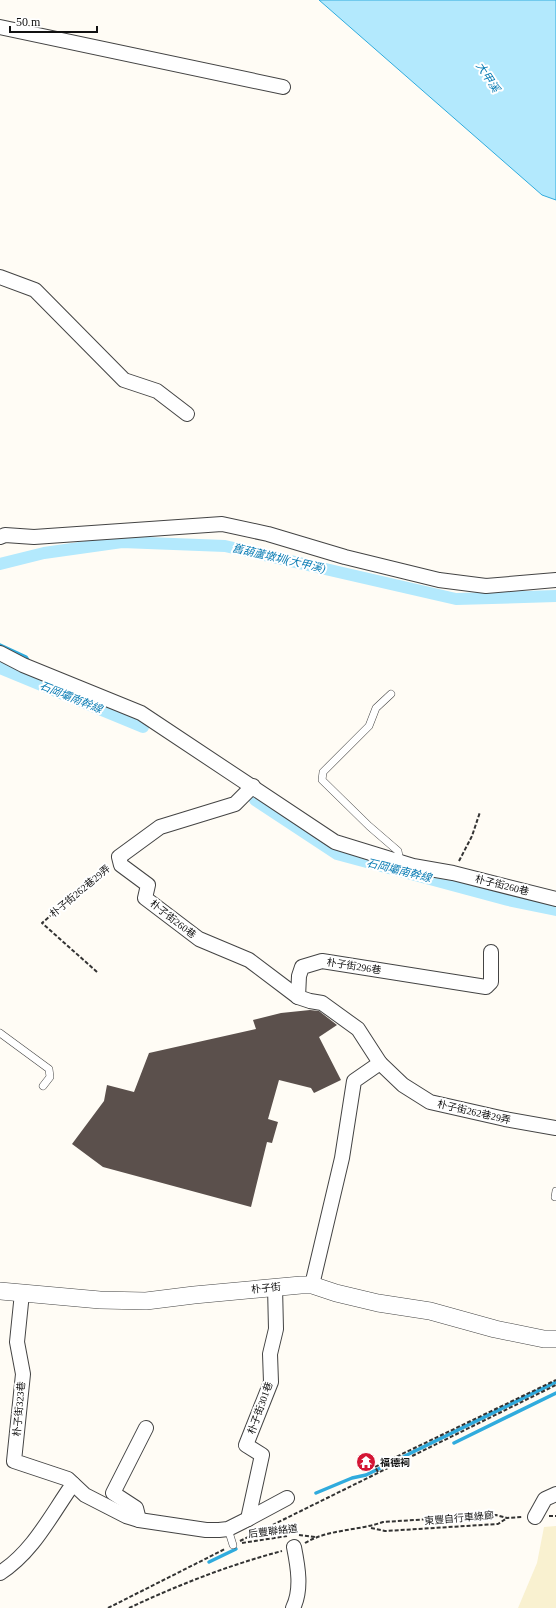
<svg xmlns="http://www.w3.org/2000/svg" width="556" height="1608" font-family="'Times New Roman','Noto Sans TC',serif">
	<rect width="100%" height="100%" fill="#fffcf5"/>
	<path fill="#f9f1d0" d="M556,1526V1608H518L537,1563L544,1527Z"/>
	<path fill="#b3e9fd" stroke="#30abdd" d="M319,0H556V200L542,195Z"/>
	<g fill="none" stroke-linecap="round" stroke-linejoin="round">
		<g stroke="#30abdd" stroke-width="3.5">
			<path d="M0,645L26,657L30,663"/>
			<path d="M454,1443L556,1393"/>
			<path d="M316,1493L352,1478L366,1475L556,1382"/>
			<path d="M209,1562L236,1549"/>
		</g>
		<g stroke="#b3e9fd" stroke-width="12">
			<path d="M0,564L44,553L122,542L225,546L456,599L556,596"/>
			<path d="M0,668L143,727"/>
			<path d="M255,800L337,854L508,900L556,910"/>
		</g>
	</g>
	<path fill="#5b504c" d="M310,1010L319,1011L337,1025L319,1037L341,1080L314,1093L311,1088L279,1080L268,1119L278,1122L272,1143L267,1142L251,1207L103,1167L72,1144L104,1101L107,1085L134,1092L149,1053L256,1029L253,1020L281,1013Z"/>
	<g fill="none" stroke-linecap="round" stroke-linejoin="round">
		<defs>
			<g id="service">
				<path d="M391,694L376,708L369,726L323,772L322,780L369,826L398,851L400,861"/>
				<path d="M0,1033L49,1069L50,1077L43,1086"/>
				<path d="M555,1197L556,1191"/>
				<path d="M228,1529L233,1545"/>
			</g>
			<g id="minor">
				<path d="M0,27L283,87"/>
				<path d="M0,277L35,290L124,380L157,391L187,414"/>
				<path d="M0,537L5,535L34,537L222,524L268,534L345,557L439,580L486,586L556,580"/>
				<path d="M0,653L23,665L141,713L335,842L413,866L453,873L556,899"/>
				<path d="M253,786L235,804L160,827L119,857L121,865L148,885L145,898L199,939L249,960L298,997"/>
				<path d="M380,1063L403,1085L430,1102L505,1119L556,1128"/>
				<path d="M312,1285L342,1158L354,1081L380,1063L358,1029L322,1003L310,1001L298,997L299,976L302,967L322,961L486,987L491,982V952"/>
				<path d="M22,1293L17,1342L23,1374L14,1461L68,1479L85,1495L126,1516L139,1520L206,1530H219L228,1529L248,1519L262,1455L246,1445L271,1382L270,1354L276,1329L275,1287"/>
				<path d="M535,1517L545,1499L556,1494"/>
				<path d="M248,1519L287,1498"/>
				<path d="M139,1520L136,1508L113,1493L146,1428"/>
				<path d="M0,1573C33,1552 51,1515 73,1484"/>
				<path d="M293,1608C302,1590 298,1567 294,1547"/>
			</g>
			<path id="tertiary" d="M0,1291L100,1300L146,1301L194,1295L301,1285H312L336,1293L378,1303L430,1311L495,1329L544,1339H556"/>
		</defs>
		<use href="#service" stroke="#444" stroke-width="8"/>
		<use href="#minor" stroke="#444" stroke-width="16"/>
		<use href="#tertiary" stroke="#444" stroke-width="18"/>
		<g stroke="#333" stroke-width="2" stroke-dasharray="4 2" stroke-linecap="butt">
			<path d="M459,861L472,836L480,812"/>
			<path d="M97,972L42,923L109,866"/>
			<path d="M378,1472L375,1467L556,1380"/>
			<path d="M549,1516H556"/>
			<path d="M371,1528L385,1531L498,1524L507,1518"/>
			<path d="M299,1535L315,1537"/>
			<path d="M240,1541L556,1385"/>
			<path d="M242,1543L287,1536"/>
			<path d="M305,1543C328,1529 358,1531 383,1522L496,1515L507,1518L523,1517"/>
			<path d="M108,1608L225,1549"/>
			<path d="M129,1608C178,1585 229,1565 282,1551"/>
		</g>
		<use href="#service" stroke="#fff" stroke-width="7"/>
		<use href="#minor" stroke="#fff" stroke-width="14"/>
		<use href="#tertiary" stroke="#fff" stroke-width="17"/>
	</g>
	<defs>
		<symbol id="temple-disc" viewBox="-11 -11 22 22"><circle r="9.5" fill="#d41634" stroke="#fff"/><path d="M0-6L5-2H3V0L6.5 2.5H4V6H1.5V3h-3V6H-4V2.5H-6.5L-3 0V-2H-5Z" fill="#fff"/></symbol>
	</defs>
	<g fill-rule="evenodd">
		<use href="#temple-disc" x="355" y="1451" width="22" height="22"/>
	</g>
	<g text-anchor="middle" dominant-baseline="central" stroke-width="4" stroke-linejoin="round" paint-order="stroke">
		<g font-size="10" fill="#111" stroke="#fff">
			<text transform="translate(502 885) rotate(14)">朴子街260巷</text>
			<text transform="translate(80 891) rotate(-40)">朴子街262巷29弄</text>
			<text transform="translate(173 919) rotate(38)">朴子街260巷</text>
			<text transform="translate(354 966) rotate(9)">朴子街296巷</text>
			<text transform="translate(474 1112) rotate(13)">朴子街262巷29弄</text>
			<text transform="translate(266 1288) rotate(-6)">朴子街</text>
			<text transform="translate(260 1408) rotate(-70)">朴子街301巷</text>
			<text transform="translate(19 1409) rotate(-85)">朴子街323巷</text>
			<text transform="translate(459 1518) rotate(-5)">東豐自行車綠廊</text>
			<text transform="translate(273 1531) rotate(-7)">后豐聯絡道</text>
		</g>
		<g font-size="10" font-weight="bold" fill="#111" stroke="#fff" text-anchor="start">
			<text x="380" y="1462">福德祠</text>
		</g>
		<g font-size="11" font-style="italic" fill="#097cb4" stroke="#fff">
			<text transform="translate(488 77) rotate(57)">大甲溪</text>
			<text transform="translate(279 558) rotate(13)">舊葫蘆墩圳(大甲溪)</text>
			<text transform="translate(71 697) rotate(22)">石岡壩南幹線</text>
			<text transform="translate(399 870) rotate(14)">石岡壩南幹線</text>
		</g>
	</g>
	<path d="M10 26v6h87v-6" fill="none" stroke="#111111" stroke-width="2"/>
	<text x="16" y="26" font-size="12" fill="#111111" stroke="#ffffff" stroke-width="3" paint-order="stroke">50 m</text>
</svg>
